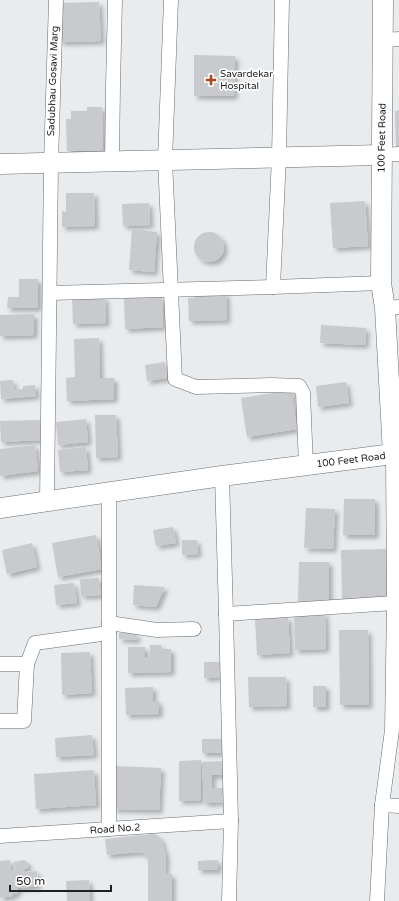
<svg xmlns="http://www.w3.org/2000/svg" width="399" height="901" font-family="'Varela Round',sans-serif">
	<defs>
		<filter id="shadow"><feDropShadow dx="3.5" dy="3.5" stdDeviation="2" flood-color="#0004"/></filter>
	</defs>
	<rect width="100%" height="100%" fill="#e8ecee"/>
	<g fill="#c8cacd" filter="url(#shadow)">
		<path d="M99,2L101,41L60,42L59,3Z"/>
		<path d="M194,55L235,56L234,96H194Z"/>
		<path d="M87,107H102L103,150L67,151L66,119H71V111H87Z"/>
		<path d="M399,110V148H396L395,111Z"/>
		<path d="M66,193H94L95,226L62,227V211L66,212Z"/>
		<path d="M365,201L368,246L333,248L330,203Z"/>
		<path d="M149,203L150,225L123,226L122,204Z"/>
		<path d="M132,229L157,232L154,272L129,270Z"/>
		<circle cx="209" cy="247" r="15"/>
		<path d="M19,279H38V308H7L8,297H19Z"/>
		<path d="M226,293L227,320L189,321L188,298H195V294Z"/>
		<path d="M162,296L163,327L125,329L124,298Z"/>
		<path d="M105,297L106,323L73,324L72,298Z"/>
		<path d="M34,314V335L0,336V315Z"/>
		<path d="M321,325L366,328L365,345L320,343Z"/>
		<path d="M99,338L100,378H114V399L67,401L66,378L75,377L74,339Z"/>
		<path d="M165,362L167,378L147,381L145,365Z"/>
		<path d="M13,380L14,390L23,389V386L35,385L36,396L1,399L0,381Z"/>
		<path d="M346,382L349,403L318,407L316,386Z"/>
		<path d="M291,390L297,429L247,437L241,398Z"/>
		<path d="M95,415H116L118,457L96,458Z"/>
		<path d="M86,419L88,442L58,445L56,422Z"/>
		<path d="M40,420L41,440L1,442L0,421Z"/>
		<path d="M35,445L38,471L0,476V449Z"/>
		<path d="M86,447L88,470L60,472L58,450Z"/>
		<path d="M344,499H375V535H343Z"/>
		<path d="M306,508L335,509L333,549L304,548Z"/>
		<path d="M173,527L176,543L156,546L153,530Z"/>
		<path d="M96,535L102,569L58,577L52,543Z"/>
		<path d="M182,540H197L198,554L182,555Z"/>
		<path d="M32,543L37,567L7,574L2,550Z"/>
		<path d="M389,549L390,598L342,599L341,550Z"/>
		<path d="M299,562H329V603H298Z"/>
		<path d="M99,578L101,595L81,596L80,579Z"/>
		<path d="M74,583L77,603L56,605L54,585Z"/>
		<path d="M134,585L165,587L156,607L133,605Z"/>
		<path d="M325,613L326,649L295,650L294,614Z"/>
		<path d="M288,617L290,653L257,655L255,619Z"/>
		<path d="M339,630H368L369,705H340Z"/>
		<path d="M119,633H136L137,640L119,639Z"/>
		<path d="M150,645H161V649H171V672L128,673V647H145V657H150Z"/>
		<path d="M90,652L92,693L62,695L61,653Z"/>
		<path d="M204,662H222V677L204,678Z"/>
		<path d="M248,677H286L287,706L249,707Z"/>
		<rect x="313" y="686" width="13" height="21"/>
		<path d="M153,687V701H159V714L126,715L125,688Z"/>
		<path d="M92,735L94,755L56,757L55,738Z"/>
		<path d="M202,739H222L221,753H202Z"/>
		<path d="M201,760V800L179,801V761Z"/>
		<path d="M223,761L224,775H212V788H224V802L204,803L202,762Z"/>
		<path d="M115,766L161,768L159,810L113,809Z"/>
		<path d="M94,770L96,805L36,809L34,774Z"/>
		<path d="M152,834L157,835L161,839L166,856L165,874H172V901H148V860L146,856L143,853L138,852L107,855L105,839Z"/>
		<path d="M10,860L11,870H15L14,862L24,860L28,863V868L25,869V872L37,871L38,886L17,888L18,893L13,894V896L0,898V861Z"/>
		<path d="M218,860V870H198V861Z"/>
		<path d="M89,880L90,901H67L66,881Z"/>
	</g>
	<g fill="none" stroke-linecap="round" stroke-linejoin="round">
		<defs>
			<g id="street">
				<path d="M171,0L165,160L175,379L196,387L272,385L299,386L303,393L306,466"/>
				<path d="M383,40L399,39"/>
				<path d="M381,155L399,154"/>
				<path d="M112,161L113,86L115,0"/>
				<path d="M273,287L279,157L282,0"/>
				<path d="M50,293L273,287L381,283"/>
				<path d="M385,308L399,307"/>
				<path d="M222,476L226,614L231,821L229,901"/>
				<path d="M47,501L51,163L56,0"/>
				<path d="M226,614L394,603H399"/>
				<path d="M109,623L157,630L194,629"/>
				<path d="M0,664H27L35,643L109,633"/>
				<path d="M0,721H24L27,664"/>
				<path d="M382,805L399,806"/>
				<path d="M109,829V492"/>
				<path d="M0,836L231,821"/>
				<path d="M377,901L382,805L392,730L394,603L393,454L399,453"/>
			</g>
			<g id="secondary">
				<path d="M0,164L381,155"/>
				<path d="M0,508L222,476L393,454L385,308L381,283L383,0"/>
			</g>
		</defs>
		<use href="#street" stroke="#696c6e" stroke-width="15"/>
		<use href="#secondary" stroke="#696c6e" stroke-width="21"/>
		<use href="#street" stroke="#fff" stroke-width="14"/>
		<use href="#secondary" stroke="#fff" stroke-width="20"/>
	</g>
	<path fill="#ab451c" stroke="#fff" stroke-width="1.5" d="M209 74h4v4h4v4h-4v4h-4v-4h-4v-4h4z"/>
	<g text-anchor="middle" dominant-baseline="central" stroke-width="3.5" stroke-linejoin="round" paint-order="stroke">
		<g font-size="10" fill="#1f2021" stroke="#fff" text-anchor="start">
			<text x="220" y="74">Savardekar<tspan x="220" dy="12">Hospital</tspan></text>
		</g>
		<g font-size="10" fill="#1f2021" stroke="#fff">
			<text transform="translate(53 81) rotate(-88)">Sadubhau Gosavi Marg</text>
			<text transform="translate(382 138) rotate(-89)">100 Feet Road</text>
			<text transform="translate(351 460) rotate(-7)">100 Feet Road</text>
			<text transform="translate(115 829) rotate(-4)">Road No.2</text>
		</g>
	</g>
	<path d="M10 885v6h101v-6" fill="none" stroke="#1f2021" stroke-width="2"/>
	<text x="16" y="885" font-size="12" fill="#1f2021" stroke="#ffffff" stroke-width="3" paint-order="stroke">50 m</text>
</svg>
